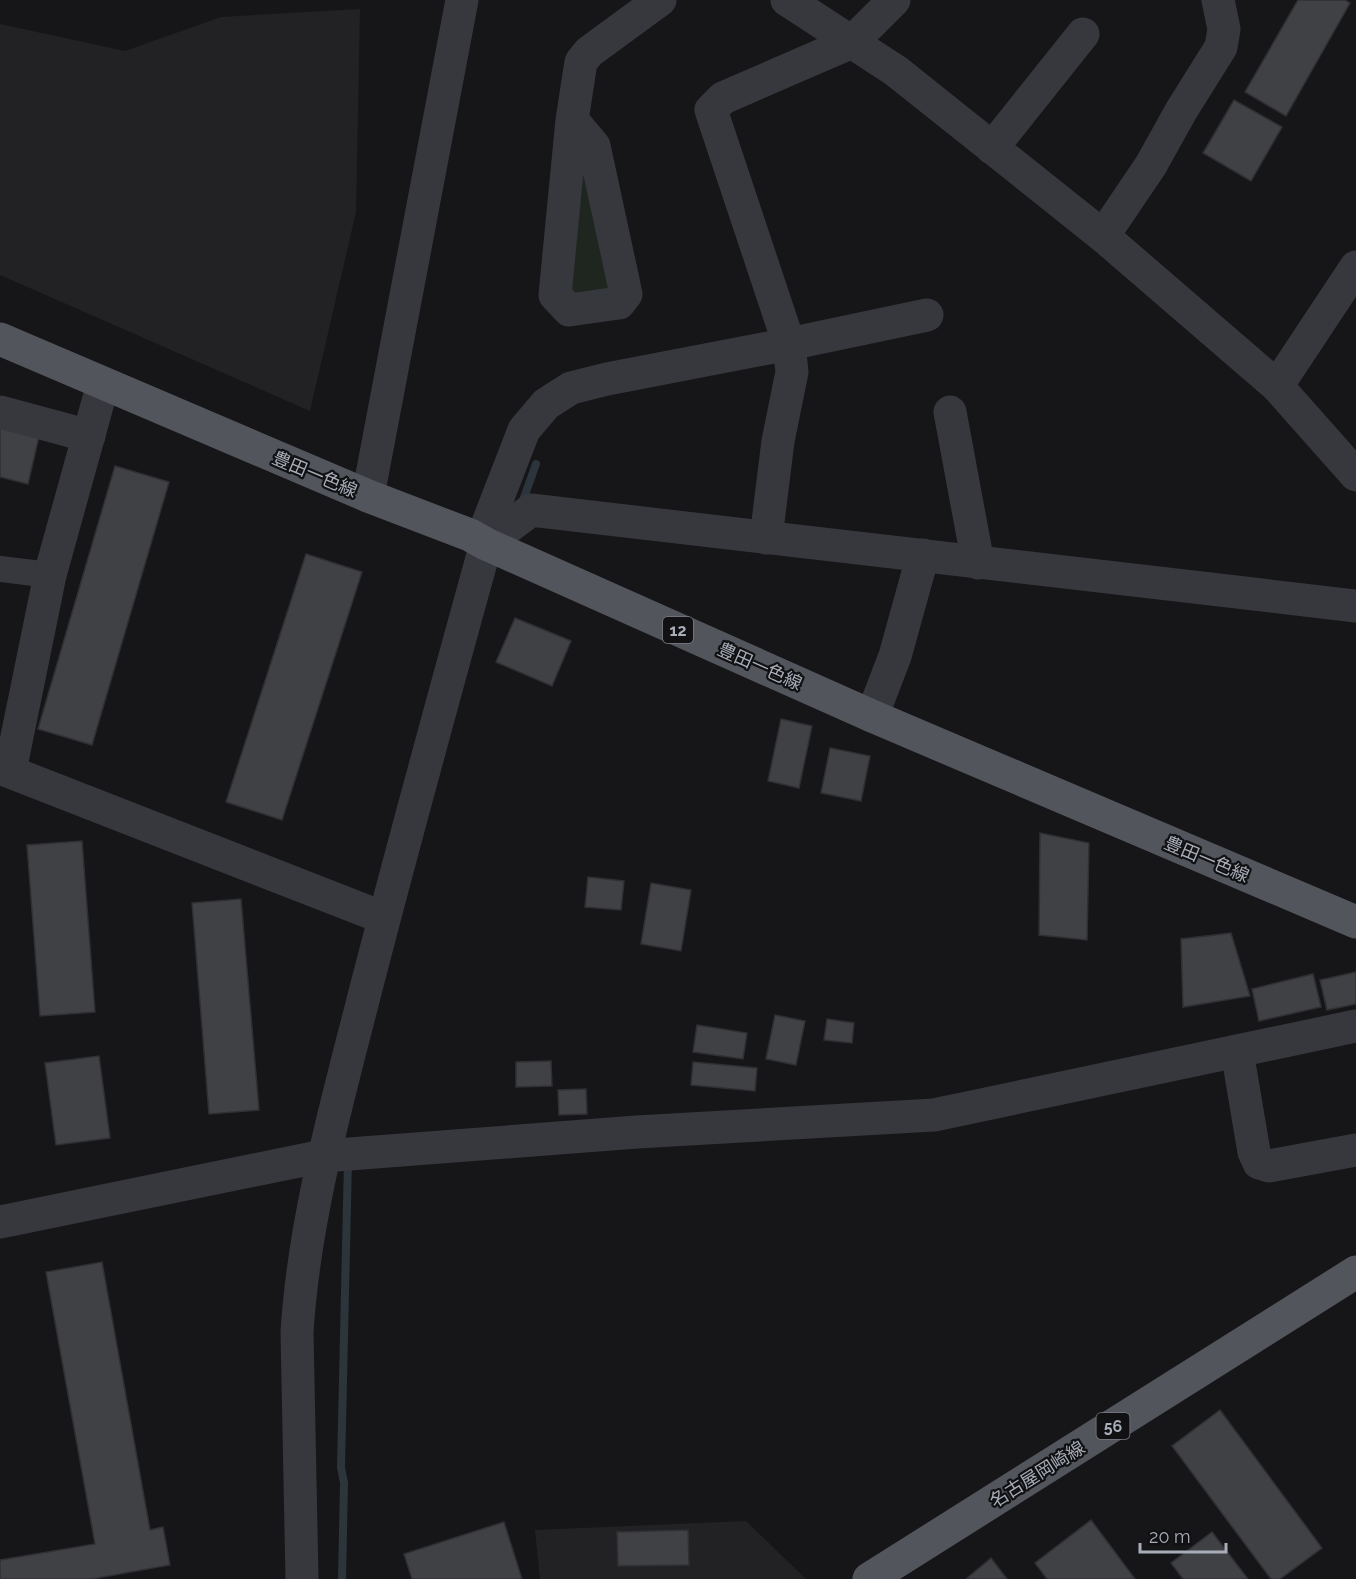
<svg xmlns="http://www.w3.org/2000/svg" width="1356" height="1579" font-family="Raleway,'Noto Sans JP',sans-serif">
	<rect width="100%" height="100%" fill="#161618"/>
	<g fill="#222225">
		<path d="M360,9L356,212L310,411L0,275V24L125,51L221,17Z"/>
		<path d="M746,1521L806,1579H540L535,1530Z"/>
	</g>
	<path fill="#1e261f" d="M578,163L585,164L614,288L580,301L566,285Z"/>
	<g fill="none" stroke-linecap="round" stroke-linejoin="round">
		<g stroke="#2c353c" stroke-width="8">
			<path d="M522,503L536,464"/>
			<path d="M342,1579L344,1483L341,1467L348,1161"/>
		</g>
	</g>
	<g fill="#404145" stroke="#303034" stroke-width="1.5">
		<path d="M1298,0H1345L1350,3L1286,116L1245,92Z"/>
		<path d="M1234,100L1282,127L1251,181L1203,153Z"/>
		<path d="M0,419L40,432L28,484L0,477Z"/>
		<path d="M115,466L169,482L92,745L38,729Z"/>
		<path d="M306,554L362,572L282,820L226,802Z"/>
		<path d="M515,618L571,641L552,686L496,662Z"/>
		<path d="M781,719L812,726L799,788L768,781Z"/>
		<path d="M830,748L870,756L861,801L821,793Z"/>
		<path d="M1040,833L1089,843L1087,940L1039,935Z"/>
		<path d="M82,841L95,1012L40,1016L27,845Z"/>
		<path d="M588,877L624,881L621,910L585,907Z"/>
		<path d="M651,883L691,890L681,951L641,944Z"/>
		<path d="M241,899L259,1110L209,1114L192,903Z"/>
		<path d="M1231,933L1250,996L1183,1007L1181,939Z"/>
		<path d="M1356,972V1004L1327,1010L1320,980Z"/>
		<path d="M1313,974L1321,1007L1259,1021L1252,989Z"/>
		<path d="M775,1015L805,1021L796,1065L766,1059Z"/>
		<path d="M827,1019L854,1023L852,1043L824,1040Z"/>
		<path d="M697,1025L747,1033L743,1059L693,1052Z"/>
		<path d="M99,1056L110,1138L56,1145L45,1063Z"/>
		<path d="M551,1061L552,1086L516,1087V1062Z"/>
		<path d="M693,1062L757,1068L755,1091L691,1085Z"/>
		<path d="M586,1089L587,1114L559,1115L558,1090Z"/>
		<path d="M102,1262L150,1530L163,1527L170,1565L92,1579H0V1560L95,1544L46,1272Z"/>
		<path d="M1220,1410L1322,1548L1280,1579H1271L1172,1446Z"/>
		<path d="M1091,1520L1135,1579H1047L1035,1563Z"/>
		<path d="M504,1522L522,1579H412L404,1554Z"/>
		<path d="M688,1530L689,1565L618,1566L617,1532Z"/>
		<path d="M1212,1532L1248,1579H1183L1171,1563Z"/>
		<path d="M991,1558L1007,1579H966Z"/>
	</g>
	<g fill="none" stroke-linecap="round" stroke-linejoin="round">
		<path stroke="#37383d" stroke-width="26" d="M0,569L50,575"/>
		<g stroke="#37383d" stroke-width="33">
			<path d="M787,0L896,71L1103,236L1277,386L1356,475"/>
			<path d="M572,120L594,146L626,294L619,303L569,310L555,295L572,120L581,62L589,52L660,0"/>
			<path d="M992,148L1083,34"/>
			<path d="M1103,236L1151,165L1181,111L1221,47L1224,29L1218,0"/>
			<path d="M1277,386L1356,267"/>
			<path d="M0,412L89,436"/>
			<path d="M950,412L978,563"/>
			<path d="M368,496L462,0"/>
			<path d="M766,538L778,441L792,372L789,344L711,110L723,98L852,42L894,0"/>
			<path d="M481,541L524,430L546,404L571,388L607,379L789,344L927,315"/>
			<path d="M486,544L531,510L1356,606"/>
			<path d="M872,716L895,656L923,555"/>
			<path d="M0,768L384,918"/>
			<path d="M10,771L50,575L103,384"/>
			<path d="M1237,1051L1254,1152L1259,1163L1269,1166L1356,1150"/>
			<path d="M0,1222L323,1156L637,1132L934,1115L1356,1026"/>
		</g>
		<path stroke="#37383d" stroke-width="33" d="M302,1579L297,1332C304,1223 333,1117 360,1012C400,855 443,700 486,544"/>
		<g stroke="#53555c" stroke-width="33">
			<path d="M0,339L368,496L470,535L486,544L872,716L1356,922"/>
			<path d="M869,1579L1356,1272"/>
		</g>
	</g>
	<g text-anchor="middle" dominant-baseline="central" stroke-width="4.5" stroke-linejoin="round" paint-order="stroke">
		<g fill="#111113" stroke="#7b7e86" stroke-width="1.5">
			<rect x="663" y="617" width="30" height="26" rx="4.5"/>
			<rect x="1096.5" y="1413" width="33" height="26" rx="4.5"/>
		</g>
		<g font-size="16" font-weight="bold" fill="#a8adb8">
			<text x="678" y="630">12</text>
			<text x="1113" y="1426">56</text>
		</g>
		<g font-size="18" fill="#a8adb8" stroke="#111113">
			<text transform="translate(315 474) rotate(23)">豊田一色線</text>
			<text transform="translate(760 666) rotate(24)">豊田一色線</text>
			<text transform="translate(1207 859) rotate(23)">豊田一色線</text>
			<text transform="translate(1037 1474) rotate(-32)">名古屋岡崎線</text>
		</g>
	</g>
	<path d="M1140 1543v9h86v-9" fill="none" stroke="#a8adb8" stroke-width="3"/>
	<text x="1149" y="1543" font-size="18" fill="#a8adb8" stroke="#111113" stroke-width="4.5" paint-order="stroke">20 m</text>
</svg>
